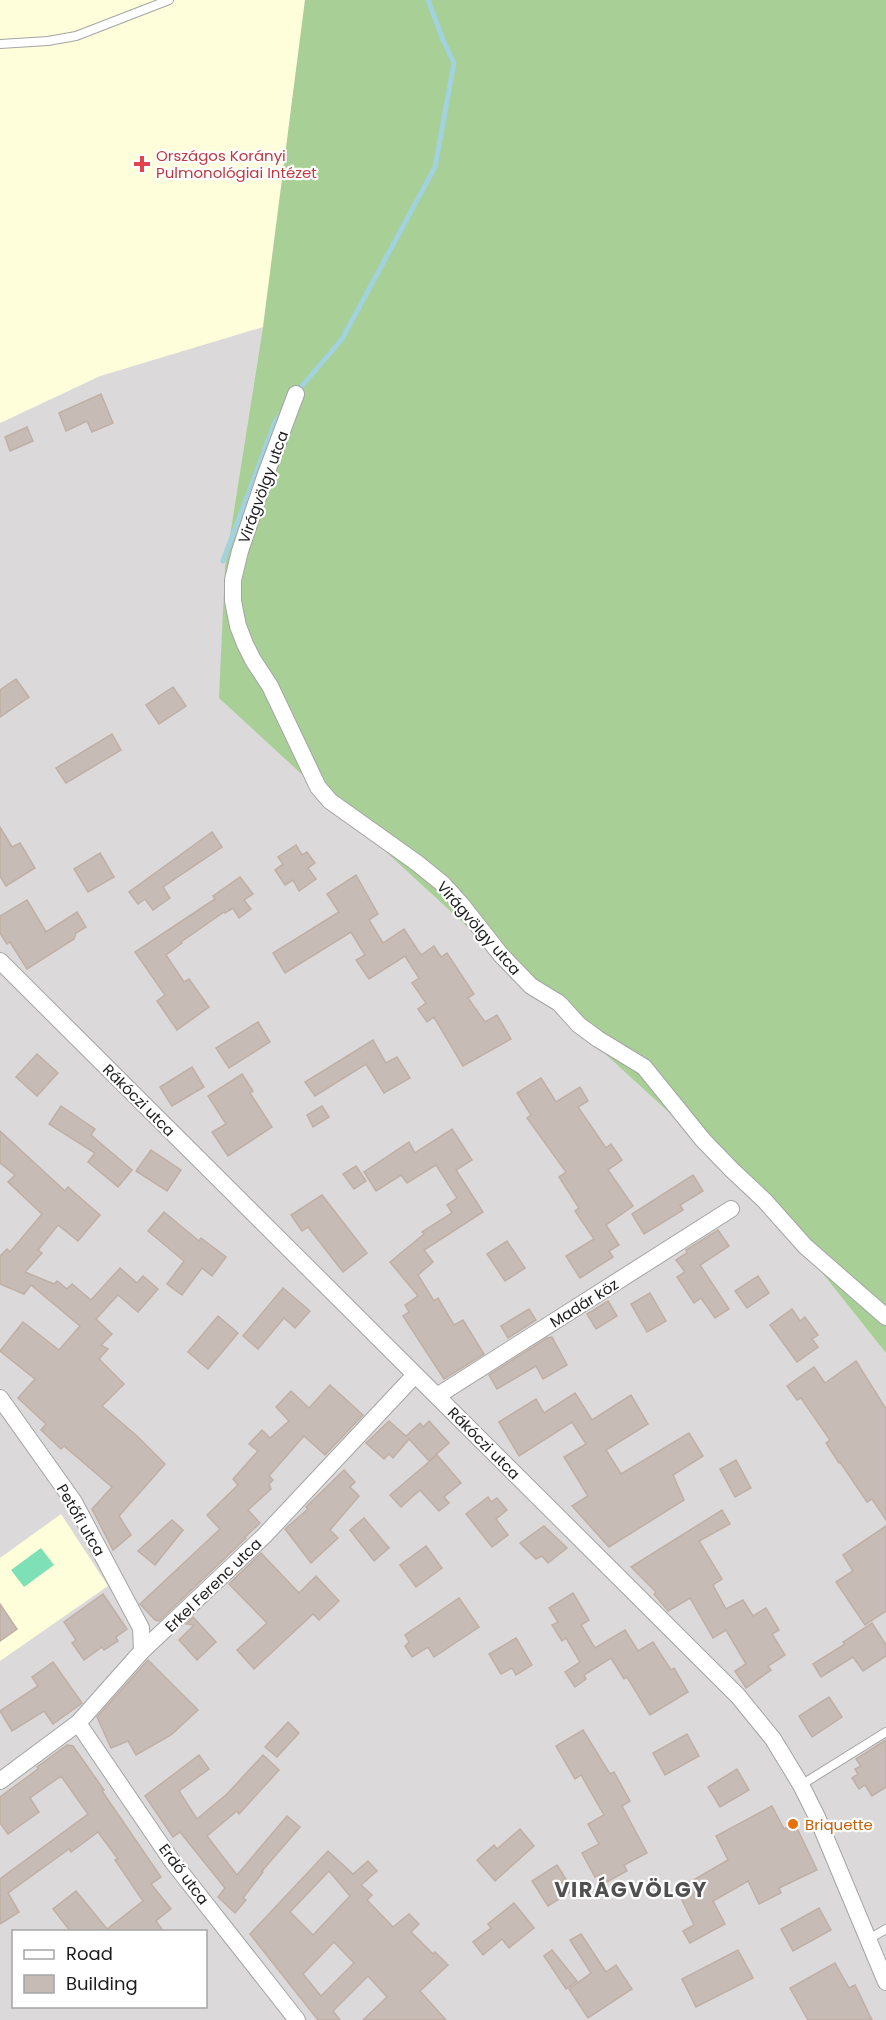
<svg xmlns="http://www.w3.org/2000/svg" width="886" height="2020" font-family="Poppins,sans-serif">
	<rect width="100%" height="100%" fill="#eeeae2"/>
	<path fill="#dbd9da" fill-rule="evenodd" d="M263,327L225,567L220,698L765,1201L886,1353V2020H0V423L100,376ZM14,1932H206V2006H14Z"/>
	<g fill="#fffeda">
		<path d="M0,0H305L263,327L100,376L0,423Z"/>
		<path d="M61,1514L108,1586L0,1661V1558Z"/>
	</g>
	<path fill="#a8cf96" d="M305,0H886V1353L765,1201L219,698L225,567L263,327Z"/>
	<path fill="#7de0b6" d="M41,1548L54,1565L24,1587L11,1570Z"/>
	<g fill="none" stroke-linecap="round" stroke-linejoin="round">
		<g stroke="#a1d2dd" stroke-width="5">
			<path d="M297,392L342,339L435,167L454,63L443,40L428,0"/>
			<path d="M223,561L275,422L281,414"/>
		</g>
	</g>
	<g fill="#c6bcb5" stroke="#c0afa4" stroke-width="1.5" fill-rule="evenodd">
		<path d="M101,394L113,423L92,432L87,421L66,431L59,413Z"/>
		<path d="M27,427L33,441L10,451L5,437Z"/>
		<path d="M16,679L29,697L0,717V690Z"/>
		<path d="M173,687L186,706L159,724L146,705Z"/>
		<path d="M112,734L121,750L66,783L56,768Z"/>
		<path d="M0,827L12,847L20,843L35,868L6,886L0,876Z"/>
		<path d="M212,832L222,847L163,887L170,898L153,910L145,899L138,904L129,892Z"/>
		<path d="M296,845L302,855L307,852L315,863L308,868L316,879L299,891L293,880L285,885L275,870L283,864L278,857Z"/>
		<path d="M100,853L114,877L88,892L74,869Z"/>
		<path d="M356,875L378,914L369,920L383,943L404,929L421,955L434,946L441,957L447,953L474,994L468,998L485,1022L497,1015L511,1039L463,1066L434,1017L427,1022L418,1009L426,1003L412,983L419,978L405,956L369,979L356,960L365,955L351,932L285,973L273,953L339,912L327,894Z"/>
		<path d="M240,877L253,894L244,900L251,909L239,918L233,908L225,913L224,912L181,942L182,943L166,955L184,982L189,979L209,1007L177,1030L157,1001L165,995L135,952L215,899L213,896Z"/>
		<path d="M27,900L46,932L77,912L86,927L76,933L74,939L27,969L10,942L7,944L0,933V916Z"/>
		<path d="M258,1022L270,1042L229,1068L216,1048Z"/>
		<path d="M373,1040L386,1063L397,1057L410,1078L384,1093L366,1064L315,1096L305,1082Z"/>
		<path d="M37,1054L58,1073L37,1096L16,1077Z"/>
		<path d="M192,1067L204,1087L172,1106L160,1087Z"/>
		<path d="M242,1074L253,1091L250,1093L272,1127L228,1156L212,1132L226,1124L208,1096Z"/>
		<path d="M541,1078L556,1102L580,1087L588,1101L578,1107L606,1148L611,1144L622,1160L608,1170L633,1206L606,1225L619,1245L609,1251L613,1257L580,1278L566,1256L594,1239L575,1211L579,1208L559,1177L566,1172L527,1118L531,1115L517,1093Z"/>
		<path d="M61,1106L95,1129L91,1135L132,1170L118,1187L88,1162L95,1153L49,1124Z"/>
		<path d="M322,1106L329,1117L313,1127L307,1115Z"/>
		<path d="M452,1129L472,1160L456,1170L483,1212L424,1250L433,1262L418,1275L434,1301L438,1298L454,1325L463,1320L484,1354L444,1379L403,1316L409,1312L405,1305L418,1296L390,1262L424,1234L422,1232L452,1213L447,1205L457,1198L436,1165L407,1183L401,1175L376,1191L364,1172L409,1142L415,1153Z"/>
		<path d="M0,1131L65,1191L68,1187L100,1215L78,1241L58,1225L38,1250L42,1253L25,1272L54,1284L57,1281L67,1289L72,1284L91,1300L120,1268L137,1283L143,1276L158,1289L138,1312L118,1295L96,1319L112,1334L101,1345L108,1349L99,1359L124,1384L102,1406L137,1436L165,1464L119,1516L131,1535L113,1550L92,1509L112,1487L64,1446L61,1449L41,1430L46,1424L18,1398L35,1379L0,1351L23,1322L59,1350L80,1326L31,1285L24,1294L0,1284V1256L7,1249L10,1252L42,1214L8,1182L15,1175L0,1163Z"/>
		<path d="M151,1150L181,1170L167,1191L136,1171Z"/>
		<path d="M356,1166L366,1181L354,1189L343,1174Z"/>
		<path d="M693,1175L703,1191L680,1205L683,1210L644,1234L632,1214Z"/>
		<path d="M322,1195L367,1253L343,1272L308,1227L302,1231L291,1215Z"/>
		<path d="M164,1212L199,1241L201,1238L226,1257L212,1276L202,1268L182,1295L167,1284L184,1261L148,1231Z"/>
		<path d="M718,1230L729,1246L700,1265L729,1309L715,1318L701,1298L694,1303L677,1277L685,1272L676,1260L687,1253L686,1250Z"/>
		<path d="M507,1241L525,1268L505,1281L487,1254Z"/>
		<path d="M758,1276L769,1293L747,1308L735,1291Z"/>
		<path d="M283,1288L310,1311L295,1328L284,1318L258,1349L243,1336Z"/>
		<path d="M650,1293L666,1321L647,1332L631,1304Z"/>
		<path d="M608,1301L617,1316L596,1329L587,1314Z"/>
		<path d="M529,1309L536,1320L508,1338L501,1326Z"/>
		<path d="M792,1309L800,1321L805,1317L818,1335L812,1339L818,1347L797,1362L770,1325Z"/>
		<path d="M218,1316L238,1333L208,1369L188,1352Z"/>
		<path d="M552,1337L567,1365L543,1379L536,1366L497,1389L489,1375L547,1338Z"/>
		<path d="M856,1361L886,1409V1520L872,1499L867,1502L840,1462L839,1463L826,1443L830,1440L801,1398L797,1400L787,1386L814,1367L825,1383Z"/>
		<path d="M330,1385L363,1415L325,1455L304,1436L269,1476L273,1480L269,1484L271,1489L248,1510L260,1523L245,1537L246,1538L159,1621L155,1620L140,1604L220,1529L207,1515L238,1485L233,1479L258,1451L249,1444L262,1430L270,1438L289,1421L276,1407L291,1391L309,1408Z"/>
		<path d="M575,1393L592,1420L631,1395L648,1424L606,1450L621,1474L689,1433L703,1456L673,1475L684,1500L609,1547L572,1506L588,1496L564,1457L586,1444L572,1422L519,1456L499,1422L536,1399L544,1413Z"/>
		<path d="M389,1421L406,1436L420,1423L423,1427L429,1421L449,1443L429,1461L409,1439L393,1458L389,1454L384,1459L366,1443Z"/>
		<path d="M437,1455L461,1483L444,1497L449,1503L439,1511L420,1490L401,1507L390,1495Z"/>
		<path d="M736,1460L751,1488L735,1497L720,1469Z"/>
		<path d="M344,1470L355,1482L350,1487L359,1496L330,1530L338,1538L311,1563L285,1529L308,1509L306,1507Z"/>
		<path d="M488,1497L491,1502L497,1498L507,1510L496,1519L508,1535L492,1547L466,1514Z"/>
		<path d="M722,1510L730,1524L699,1541L722,1579L713,1585L726,1609L743,1600L753,1616L766,1608L779,1630L772,1634L785,1655L768,1666L771,1670L746,1688L735,1671L746,1664L726,1630L713,1638L690,1598L668,1611L654,1594L656,1592L631,1567Z"/>
		<path d="M364,1518L389,1548L374,1561L350,1530Z"/>
		<path d="M172,1520L183,1530L155,1565L138,1551Z"/>
		<path d="M544,1526L567,1548L548,1563L542,1556L536,1559L520,1543Z"/>
		<path d="M886,1526V1611L865,1625L836,1582L853,1571L843,1555Z"/>
		<path d="M426,1546L442,1568L416,1587L400,1565Z"/>
		<path d="M261,1553L299,1593L316,1576L339,1601L319,1620L313,1614L254,1669L237,1650L267,1623L229,1584Z"/>
		<path d="M573,1593L589,1620L581,1625L595,1648L625,1630L638,1651L653,1642L671,1670L674,1668L688,1692L650,1715L627,1677L624,1679L611,1658L584,1675L586,1679L575,1687L565,1672L580,1662L566,1638L562,1641L552,1625L558,1622L549,1608Z"/>
		<path d="M103,1594L127,1629L116,1637L118,1641L104,1650L102,1647L84,1660L72,1643L76,1640L64,1622Z"/>
		<path d="M459,1598L479,1627L434,1657L428,1647L412,1657L405,1646L409,1642L405,1635Z"/>
		<path d="M0,1604L17,1629L0,1641Z"/>
		<path d="M193,1617L216,1642L197,1660L179,1640L194,1625L186,1624Z"/>
		<path d="M872,1623L886,1645V1656L863,1671L853,1657L821,1677L813,1664L845,1644L843,1642Z"/>
		<path d="M516,1638L532,1665L516,1675L512,1668L501,1674L489,1654Z"/>
		<path d="M148,1660L198,1710L171,1735L136,1755L128,1741L111,1748L97,1717Z"/>
		<path d="M53,1662L82,1703L53,1724L44,1711L12,1731L0,1711L38,1686L32,1677Z"/>
		<path d="M829,1697L842,1717L812,1737L799,1716Z"/>
		<path d="M288,1722L299,1733L277,1757L265,1747Z"/>
		<path d="M583,1730L610,1774L614,1772L630,1801L622,1806L647,1853L624,1865L627,1871L605,1883L600,1875L595,1877L582,1853L599,1844L588,1824L604,1815L581,1775L575,1779L556,1746Z"/>
		<path d="M687,1734L699,1756L665,1775L653,1753Z"/>
		<path d="M886,1740V1787L872,1796L865,1785L859,1789L852,1778L858,1774L855,1769L861,1766L856,1759Z"/>
		<path d="M67,1745L73,1746L104,1790L102,1791L161,1877L151,1884L171,1909L156,1921L164,1932H71L53,1909L76,1891L107,1929L143,1901L115,1860L118,1859L98,1832L71,1852L69,1849L8,1893L19,1912L0,1924V1879L88,1814L61,1776L30,1798L39,1812L8,1834L0,1823V1797L38,1769L37,1767Z"/>
		<path d="M199,1755L209,1769L179,1791L197,1819L227,1794L263,1755L279,1770L239,1814L237,1811L207,1836L237,1875L287,1816L300,1827L262,1871L263,1872L243,1898L246,1900L235,1913L218,1897L225,1888L180,1832L173,1837L145,1796Z"/>
		<path d="M737,1769L749,1790L720,1807L708,1787Z"/>
		<path d="M772,1806L784,1829L795,1824L817,1870L779,1888L781,1893L759,1904L748,1881L713,1901L725,1924L690,1943L683,1931L694,1925L680,1896L687,1893L683,1886L728,1860L716,1836Z"/>
		<path d="M520,1829L534,1846L495,1881L477,1860L494,1845L497,1849Z"/>
		<path d="M328,1851L353,1874L368,1861L377,1871L361,1885L372,1895L367,1900L393,1927L409,1914L419,1924L411,1932L433,1954L435,1952L448,1965L420,1991L446,2020H363L387,1997L368,1976L333,2011L340,2020H318L250,1934ZM329,1871L350,1896L313,1935L290,1912ZM334,1942L354,1963L321,1996L303,1974Z"/>
		<path d="M557,1865L573,1890L548,1906L532,1881Z"/>
		<path d="M514,1903L534,1928L509,1948L502,1939L483,1955L473,1942L491,1928L488,1924Z"/>
		<path d="M819,1908L831,1930L793,1951L781,1929Z"/>
		<path d="M581,1934L606,1972L616,1965L632,1989L588,2018L569,1989L591,1973L570,1940Z"/>
		<path d="M552,1950L577,1981L566,1989L544,1956Z"/>
		<path d="M738,1950L753,1978L696,2007L682,1979Z"/>
		<path d="M835,1963L849,1988L855,1985L872,2020H808L790,1988Z"/>
	</g>
	<g fill="none" stroke-linecap="round" stroke-linejoin="round">
		<defs>
			<g id="service">
				<path d="M0,44L48,41L76,36L169,0"/>
				<path d="M801,1785L886,1732"/>
				<path d="M869,1939L886,1929"/>
			</g>
			<g id="minor">
				<path d="M296,394L266,474L240,551L233,580V601L238,626L245,644L253,660L270,686L318,787L330,801L417,863L443,884L461,904L501,955L531,986L559,1003L579,1025L598,1039L644,1067L703,1140L732,1170L765,1201L805,1246L886,1317"/>
				<path d="M0,961L738,1696L773,1739L801,1785L817,1817L886,1982"/>
				<path d="M437,1396L731,1209"/>
				<path d="M0,1398L74,1502L141,1628L142,1651"/>
				<path d="M78,1723L172,1861L297,2020"/>
				<path d="M0,1781L78,1723L142,1651L264,1536L414,1376"/>
			</g>
		</defs>
		<use href="#service" stroke="#a4a4a4" stroke-width="10"/>
		<use href="#minor" stroke="#a4a4a4" stroke-width="18"/>
		<use href="#service" stroke="#fff" stroke-width="8"/>
		<use href="#minor" stroke="#fff" stroke-width="16"/>
	</g>
	<path fill="#e0444e" stroke="#fff" stroke-width="2" d="M139 155h6v6h6v6h-6v6h-6v-6h-6v-6h6z"/>
	<circle fill="#e8710a" stroke="#fff" stroke-width="2" cx="793" cy="1824" r="6"/>
	<g text-anchor="middle" dominant-baseline="central" stroke-width="4.5" stroke-linejoin="round" paint-order="stroke">
		<g font-size="15" fill="#be3a42" stroke="#fff" text-anchor="start">
			<text x="156" y="155">Országos Korányi<tspan x="156" dy="17">Pulmonológiai Intézet</tspan></text>
		</g>
		<g font-size="15" fill="#1d1d1d" stroke="#fff">
			<text transform="translate(263 487) rotate(-70)">Virágvölgy utca</text>
			<text transform="translate(479 928) rotate(49)">Virágvölgy utca</text>
			<text transform="translate(139 1100) rotate(45)">Rákóczi utca</text>
			<text transform="translate(584 1303) rotate(-32)">Madár köz</text>
			<text transform="translate(484 1443) rotate(45)">Rákóczi utca</text>
			<text transform="translate(81 1520) rotate(60)">Petőfi utca</text>
			<text transform="translate(213 1585) rotate(-44)">Erkel Ferenc utca</text>
			<text transform="translate(184 1874) rotate(53)">Erdő utca</text>
		</g>
		<g font-size="15" fill="#c56008" stroke="#fff" text-anchor="start">
			<text x="805" y="1824">Briquette</text>
		</g>
		<g font-size="21" font-weight="bold" letter-spacing="1.5" fill="#505050" stroke="#fff">
			<text x="631" y="1889">VIRÁGVÖLGY</text>
		</g>
	</g>
	<rect x="12" y="1930" width="195" height="78" fill="#ffffff" stroke="#a5a5a5" stroke-width="1.5"/>
	<rect x="24" y="1950" width="30" height="9" fill="#ffffff" stroke="#a5a5a5" stroke-width="1.5"/>
	<text x="66" y="1960" font-size="18" fill="#1d1d1d">Road</text>
	<rect x="24" y="1975" width="30" height="18" fill="#c6bcb5" stroke="#a5a5a5" stroke-width="1.5"/>
	<text x="66" y="1990" font-size="18" fill="#1d1d1d">Building</text>
</svg>
